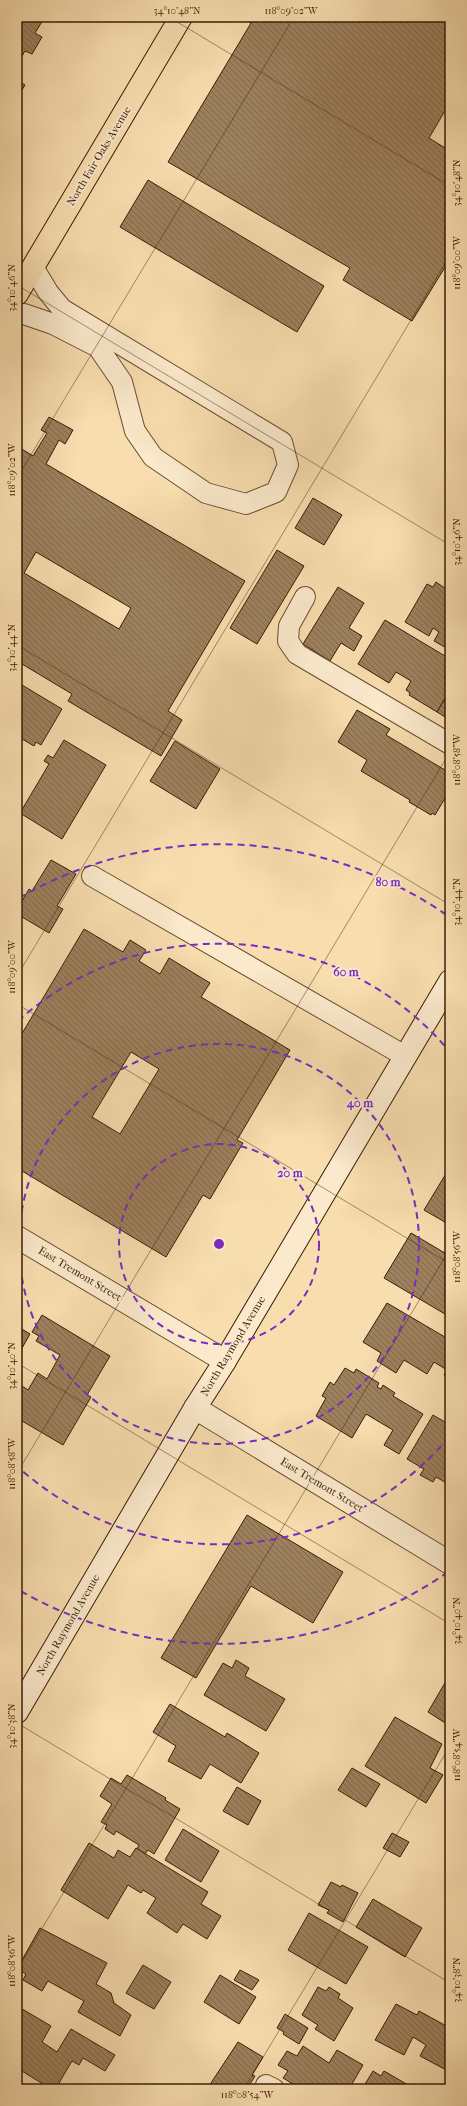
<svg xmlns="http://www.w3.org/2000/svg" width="467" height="2106" font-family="'IM FELL French Canon',serif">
	<defs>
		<pattern id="building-back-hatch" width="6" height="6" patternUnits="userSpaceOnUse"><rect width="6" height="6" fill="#9d805d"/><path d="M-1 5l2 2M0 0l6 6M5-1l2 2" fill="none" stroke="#81684b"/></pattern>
	</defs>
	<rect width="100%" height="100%" fill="#f8ddaf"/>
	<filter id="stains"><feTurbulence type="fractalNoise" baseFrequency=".005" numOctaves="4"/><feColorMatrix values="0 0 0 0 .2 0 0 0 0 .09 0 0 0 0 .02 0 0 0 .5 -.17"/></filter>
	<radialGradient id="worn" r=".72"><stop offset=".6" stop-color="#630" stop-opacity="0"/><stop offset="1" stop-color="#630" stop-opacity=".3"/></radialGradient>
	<g fill="url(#building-back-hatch)" stroke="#3a1c04" fill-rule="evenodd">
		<path d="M17,17H38L43,20L35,33L42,37L32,54L25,51L17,64Z"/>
		<path d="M252,17H450V102L429,138L450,151V259L412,321L343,280L350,268L168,162L251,23L249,22Z"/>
		<path d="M17,80L25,85L17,98Z"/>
		<path d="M148,180L324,286L297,332L120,227Z"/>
		<path d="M49,417L73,430L65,444L59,440L46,464L245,581L168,711L182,720L161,756L68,701L72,694L17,661V446L33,456L47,433L41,430ZM36,552L131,608L119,629L24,573Z"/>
		<path d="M313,498L342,515L324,545L295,528Z"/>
		<path d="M277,550L304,566L257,644L230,628Z"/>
		<path d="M436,582L446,589L448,585L450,586V650L434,641L439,632L433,628L429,636L405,622L427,584L433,587Z"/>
		<path d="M338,587L364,603L349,628L362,636L354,651L341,643L330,661L303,644Z"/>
		<path d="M385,620L450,659V690L437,712L409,695L410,693L406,690L411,681L396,672L389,683L358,664Z"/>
		<path d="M17,682L62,709L41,745L36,742L34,746L17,736Z"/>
		<path d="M450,690V720L437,712Z"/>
		<path d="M357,710L390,729L386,735L450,773V790L435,815L432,813L431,815L409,802L410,800L361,771L367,760L338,742Z"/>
		<path d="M64,740L106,765L62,839L20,813L49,764L44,761L48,755L53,758Z"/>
		<path d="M175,741L220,769L196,809L150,781Z"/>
		<path d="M51,860L76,874L57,906L63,909L49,933L17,914V910L29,889L32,891Z"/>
		<path d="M84,929L123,952L130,940L146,950L139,961L160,974L169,958L210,983L201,997L290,1050L237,1140L243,1143L210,1199L203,1195L166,1257L17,1168V1042ZM131,1052L159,1069L120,1134L92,1117Z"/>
		<path d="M450,1167V1225L424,1210Z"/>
		<path d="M411,1233L450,1256V1317L384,1278Z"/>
		<path d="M387,1303L450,1340V1379L444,1375L447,1370L434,1362L427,1374L404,1360L396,1373L377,1361L381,1353L363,1342Z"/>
		<path d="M42,1315L110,1356L87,1395L91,1397L63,1445L17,1418V1395L22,1386L28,1390L38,1373L47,1379L60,1355L36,1341L39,1336L32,1332Z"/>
		<path d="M17,1326L30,1334L17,1357Z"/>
		<path d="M345,1368L354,1373L356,1369L379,1383L377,1387L381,1389L383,1385L395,1393L393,1396L423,1414L399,1454L384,1445L393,1430L366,1414L352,1438L316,1416L326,1398L322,1396L330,1382L334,1385Z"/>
		<path d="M433,1415L450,1425V1485L436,1477L433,1482L420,1475L424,1469L407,1459Z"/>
		<path d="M247,1515L343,1572L313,1623L251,1586L196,1678L161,1658Z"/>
		<path d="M236,1660L249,1668L245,1676L285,1699L266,1731L204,1695L223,1663L232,1668Z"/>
		<path d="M446,1681L450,1683V1726L428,1712Z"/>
		<path d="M170,1704L225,1737L227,1733L259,1753L241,1783L210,1764L201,1779L168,1761L176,1746L153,1732Z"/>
		<path d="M395,1717L442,1744L430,1768L443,1775L426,1803L365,1766Z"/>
		<path d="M352,1768L380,1784L366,1807L338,1790Z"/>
		<path d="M127,1775L166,1798L165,1800L180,1809L154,1854L148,1850L145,1854L137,1849L139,1845L116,1831L114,1835L105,1829L107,1825L101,1822L112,1804L100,1796L111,1778L121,1784Z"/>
		<path d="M237,1787L261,1801L248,1825L223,1811Z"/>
		<path d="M183,1829L219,1851L201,1882L165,1860Z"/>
		<path d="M392,1833L409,1842L400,1857L383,1848Z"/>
		<path d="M89,1843L114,1858L118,1850L130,1857L136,1848L208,1892L201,1904L221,1916L207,1939L183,1924L177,1933L147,1913L156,1898L143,1890L141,1893L128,1885L108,1919L61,1890Z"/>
		<path d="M331,1882L341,1887L342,1885L358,1893L343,1922L327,1913L329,1910L318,1905Z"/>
		<path d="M373,1899L422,1928L405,1957L356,1927Z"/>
		<path d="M309,1913L368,1947L346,1984L288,1950Z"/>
		<path d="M40,1928L107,1963L96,1984L111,1993L114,2003L131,2015L120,2036L78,2012L84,2001L48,1981L42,1991L23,1980L26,1974L17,1969Z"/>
		<path d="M143,1965L171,1982L154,2009L126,1993Z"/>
		<path d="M240,1970L259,1980L252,1990L234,1980Z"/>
		<path d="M220,1975L256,1997L239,2024L204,2002Z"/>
		<path d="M318,1987L326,1991L329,1987L340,1994L338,1998L353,2008L334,2041L315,2029L318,2025L302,2015Z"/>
		<path d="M396,2004L417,2015L419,2011L450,2028V2072L420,2056L426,2045L413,2037L404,2055L375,2040Z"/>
		<path d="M17,2006L51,2026L42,2042L57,2052L71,2029L115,2055L105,2071L83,2058L79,2065L72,2061L59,2083L66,2089H51L17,2068Z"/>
		<path d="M285,2014L308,2028L299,2044L283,2034L284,2032L277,2028Z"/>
		<path d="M238,2042L263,2057L252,2075L255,2076L247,2089H207Z"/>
		<path d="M303,2046L329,2063L337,2050L363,2065L349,2089L344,2087L343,2089H294L291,2087L293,2084L283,2078L288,2071L278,2065L287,2051L297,2056Z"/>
		<path d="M373,2071L381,2076L384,2071L415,2089H362Z"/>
	</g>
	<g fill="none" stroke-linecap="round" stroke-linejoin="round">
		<defs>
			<g id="lane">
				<path d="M17,314H24L53,324L98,347L122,382L135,431L153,457L206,493L246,504L276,492L288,465L282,442L62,309L48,292L33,267"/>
				<path d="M305,597L289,626L288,641L297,654L450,744"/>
				<path d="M92,876L405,1056"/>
				<path d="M266,2085L274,2089"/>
			</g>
			<g id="street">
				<path d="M17,1237L225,1361"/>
				<path d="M195,1408L450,1563"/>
			</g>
			<path id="secondary" d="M17,1712L195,1408L225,1361L450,981"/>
			<path id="primary" d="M17,294L181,17"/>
		</defs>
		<use href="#lane" stroke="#6a4c2f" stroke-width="22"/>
		<use href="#street" stroke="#6a4c2f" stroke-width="24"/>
		<use href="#secondary" stroke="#3a1c04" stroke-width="24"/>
		<use href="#primary" stroke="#3a1c04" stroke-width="24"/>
		<use href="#lane" stroke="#fae9cb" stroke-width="20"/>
		<use href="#street" stroke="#fae9cb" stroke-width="22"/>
		<use href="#secondary" stroke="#fae9cb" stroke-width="22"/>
		<use href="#primary" stroke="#f8ddaf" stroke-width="22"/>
	</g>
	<path fill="none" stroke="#3a1c04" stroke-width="1" stroke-opacity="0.45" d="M169,17L450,186M17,285L450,545M17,478L294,17M17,645L450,905M17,976L450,255M17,1004L450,1264M17,1363L450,1624M17,1473L450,752M17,1723L450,1983M17,1970L450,1249M17,2082L28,2089M244,2089L450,1746"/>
	<g fill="none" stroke="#7b2cbf" stroke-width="2" stroke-dasharray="7 5">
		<circle cx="219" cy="1244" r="100"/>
		<circle cx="219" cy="1244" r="200"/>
		<path d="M449 1437A300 300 0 0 1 18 1467M18 1021A300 300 0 0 1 449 1051"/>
		<path d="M448 1572A400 400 0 0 1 19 1590M19 898A400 400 0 0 1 448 916"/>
	</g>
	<g text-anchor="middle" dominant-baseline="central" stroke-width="3.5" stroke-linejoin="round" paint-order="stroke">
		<g font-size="11" fill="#3a1c04" stroke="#fae9cb">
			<text transform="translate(99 156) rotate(-59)">North Fair Oaks Avenue</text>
			<text transform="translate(80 1274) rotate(31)">East Tremont Street</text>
			<text transform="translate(233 1346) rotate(-59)">North Raymond Avenue</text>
			<text transform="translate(322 1485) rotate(31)">East Tremont Street</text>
			<text transform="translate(68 1625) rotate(-60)">North Raymond Avenue</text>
		</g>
	</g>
	<circle cx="219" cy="1244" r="6" fill="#7b2cbf" stroke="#fae9cb" stroke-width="2"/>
	<g font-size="12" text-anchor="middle" font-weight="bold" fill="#7b2cbf" stroke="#fae9cb" stroke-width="3.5" stroke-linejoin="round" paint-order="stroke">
		<text x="388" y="886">80 m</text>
		<text x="346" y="976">60 m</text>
		<text x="360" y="1107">40 m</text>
		<text x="290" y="1177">20 m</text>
	</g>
	<rect width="467" height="2106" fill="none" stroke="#f8ddaf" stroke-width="44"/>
	<rect x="22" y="22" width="423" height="2062" fill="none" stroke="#3a1c04" stroke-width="1.5"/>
	<g font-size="10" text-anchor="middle" fill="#3a1c04">
		<text x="177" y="14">34°10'48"N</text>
		<text x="291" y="14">118°09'02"W</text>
		<text transform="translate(456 183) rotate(-90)" y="4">34°10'48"N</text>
		<text transform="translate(456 263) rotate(-90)" y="4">118°09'00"W</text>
		<text transform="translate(11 288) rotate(-90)" y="4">34°10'46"N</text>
		<text transform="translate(11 470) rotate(-90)" y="4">118°09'02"W</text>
		<text transform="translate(456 542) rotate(-90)" y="4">34°10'46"N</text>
		<text transform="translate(11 648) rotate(-90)" y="4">34°10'44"N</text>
		<text transform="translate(456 760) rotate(-90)" y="4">118°08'58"W</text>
		<text transform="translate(456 902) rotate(-90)" y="4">34°10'44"N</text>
		<text transform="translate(11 967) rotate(-90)" y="4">118°09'00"W</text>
		<text transform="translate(456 1257) rotate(-90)" y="4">118°08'56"W</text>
		<text transform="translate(11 1366) rotate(-90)" y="4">34°10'40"N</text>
		<text transform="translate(11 1464) rotate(-90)" y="4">118°08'58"W</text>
		<text transform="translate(456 1621) rotate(-90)" y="4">34°10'40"N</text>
		<text transform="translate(11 1726) rotate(-90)" y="4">34°10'38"N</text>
		<text transform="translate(456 1755) rotate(-90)" y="4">118°08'54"W</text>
		<text transform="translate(11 1961) rotate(-90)" y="4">118°08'56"W</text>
		<text transform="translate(456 1980) rotate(-90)" y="4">34°10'38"N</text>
		<text x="247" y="2098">118°08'54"W</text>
	</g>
	<rect width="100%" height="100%" filter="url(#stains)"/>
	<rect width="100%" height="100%" fill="url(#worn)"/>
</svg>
